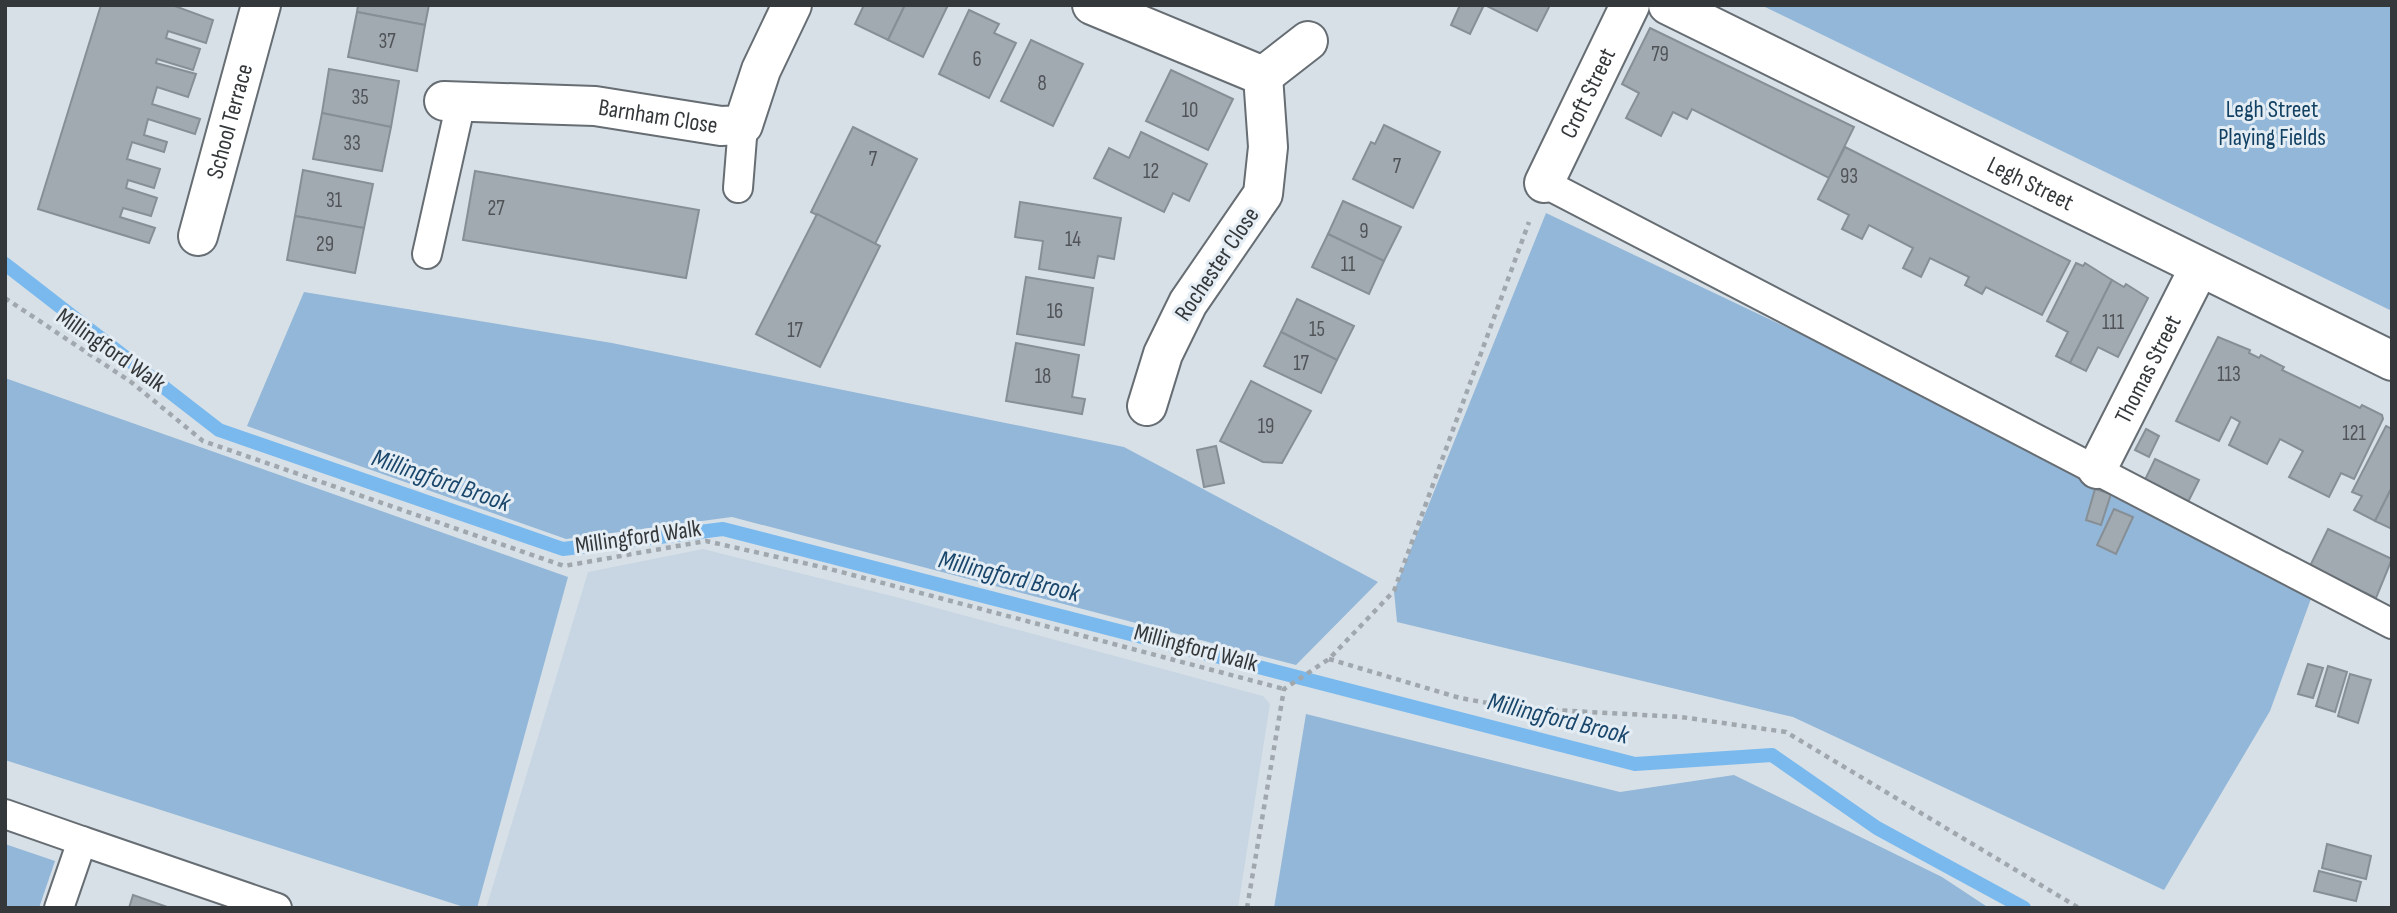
<svg xmlns="http://www.w3.org/2000/svg" width="2397" height="913" font-family="'Sofia Sans Condensed',sans-serif">
	<rect width="100%" height="100%" fill="#d7e0e7"/>
	<path fill="#c8d6e3" d="M703,549L896,597L1263,696L1270,704L1238,908H486L588,572Z"/>
	<g fill="#93b7d8">
		<path d="M1761,5H2392V311Z"/>
		<path d="M1546,213L1874,369L2312,596L2270,711L2164,890L1793,717L1397,622L1394,591Z"/>
		<path d="M304,292L612,343L1124,447L1378,582L1296,665L732,517L566,539L247,426Z"/>
		<path d="M5,378L568,577L477,908H467L5,760Z"/>
		<path d="M1306,714L1620,792L1734,775L1942,877L1989,908H1274Z"/>
		<path d="M5,844L55,861L39,908H5Z"/>
	</g>
	<g fill="none" stroke-linecap="round" stroke-linejoin="round">
		<path stroke="#7ab9ee" stroke-width="14" d="M5,264L219,430L563,549L723,529L1635,764L1772,755L1877,828L2024,908"/>
	</g>
	<g fill="#a2aab1" stroke="#878f96" stroke-width="2">
		<path d="M101,5H172L213,20L206,43L168,31L166,38L200,49L193,70L157,59L156,63L196,74L188,97L157,87L152,104L200,119L195,134L148,119L144,135L167,142L164,152L132,142L127,159L160,169L154,188L128,180L126,188L157,198L151,216L123,208L120,217L155,228L149,243L38,209Z"/>
		<path d="M358,5H429L425,25L357,12Z"/>
		<path d="M864,5H905L888,40L855,24Z"/>
		<path d="M905,5H948L923,57L888,40Z"/>
		<path d="M1460,5H1484L1470,34L1451,25Z"/>
		<path d="M1485,5H1550L1537,31Z"/>
		<path d="M969,10L999,24L994,33L1016,43L989,98L939,74Z"/>
		<path d="M357,12L425,25L417,71L348,57Z"/>
		<path d="M1650,28L1854,127L1829,178L1692,109L1687,119L1673,112L1661,136L1626,118L1639,93L1622,84Z"/>
		<path d="M1031,40L1083,64L1053,126L1001,101Z"/>
		<path d="M329,69L399,81L391,127L322,113Z"/>
		<path d="M1171,70L1233,99L1208,150L1146,121Z"/>
		<path d="M322,113L391,127L382,171L313,159Z"/>
		<path d="M1384,125L1440,152L1413,208L1353,179L1371,142L1375,144Z"/>
		<path d="M853,127L917,159L875,244L811,212Z"/>
		<path d="M1141,132L1207,164L1189,201L1173,193L1164,212L1094,178L1109,148L1129,158Z"/>
		<path d="M1845,147L2070,261L2042,315L1986,287L1982,294L1965,285L1969,277L1930,258L1921,277L1903,268L1913,248L1869,225L1862,239L1842,229L1849,215L1818,199Z"/>
		<path d="M303,170L373,184L364,228L295,216Z"/>
		<path d="M475,171L699,210L686,278L463,240Z"/>
		<path d="M1343,201L1401,227L1384,261L1328,234Z"/>
		<path d="M1020,202L1121,218L1114,259L1098,256L1094,278L1039,269L1043,241L1015,237Z"/>
		<path d="M817,214L880,246L820,367L756,334Z"/>
		<path d="M295,216L364,228L355,273L287,260Z"/>
		<path d="M1328,234L1384,261L1369,294L1312,267Z"/>
		<path d="M2076,263L2083,266L2085,263L2112,280L2070,363L2056,356L2068,332L2047,321Z"/>
		<path d="M1026,277L1093,288L1084,345L1017,334Z"/>
		<path d="M2112,280L2124,287L2126,284L2148,298L2118,357L2098,347L2086,371L2070,363Z"/>
		<path d="M1297,299L1354,326L1337,360L1281,332Z"/>
		<path d="M1281,332L1337,360L1321,393L1264,366Z"/>
		<path d="M2218,337L2250,350L2249,353L2259,358L2261,355L2284,367L2282,370L2360,408L2362,405L2382,415L2383,419L2354,479L2341,473L2329,497L2289,477L2303,451L2280,439L2267,464L2229,445L2240,422L2231,417L2219,441L2176,421Z"/>
		<path d="M1016,343L1079,355L1072,397L1085,399L1082,414L1006,401Z"/>
		<path d="M1251,381L1311,411L1282,463L1263,462L1220,441Z"/>
		<path d="M2386,426L2392,429V487L2375,521L2354,510L2362,496L2352,492Z"/>
		<path d="M2146,429L2159,436L2149,457L2135,450Z"/>
		<path d="M1216,446L1224,483L1204,487L1197,450Z"/>
		<path d="M2155,459L2199,480L2186,506L2142,486Z"/>
		<path d="M2392,487V529L2375,521Z"/>
		<path d="M2095,489L2111,494L2101,525L2086,520Z"/>
		<path d="M2114,509L2133,517L2116,554L2097,545Z"/>
		<path d="M2328,529L2392,559L2376,598L2310,566Z"/>
		<path d="M2308,664L2323,668L2313,698L2298,694Z"/>
		<path d="M2328,666L2347,672L2335,712L2316,706Z"/>
		<path d="M2350,674L2371,680L2358,723L2338,716Z"/>
		<path d="M2327,844L2371,856L2366,879L2322,868Z"/>
		<path d="M2319,871L2361,882L2356,901L2314,891Z"/>
		<path d="M133,895L170,908H129Z"/>
	</g>
	<g fill="none" stroke-linecap="round" stroke-linejoin="round">
		<defs>
			<g id="service">
				<path d="M1544,183L2392,624"/>
				<path d="M738,188L743,125"/>
				<path d="M427,254L461,102"/>
				<path d="M5,814L82,841L59,908"/>
				<path d="M82,841L277,908"/>
			</g>
			<g id="minor">
				<path d="M1092,5L1263,76L1268,147L1263,194L1188,303L1163,354L1147,406"/>
				<path id="s1" d="M1668,5L2392,361"/>
				<path d="M1263,76L1308,41"/>
				<path id="s2" d="M444,101L595,106L721,126L743,125L761,70L792,5"/>
				<path id="s3" d="M1544,183L1630,5"/>
				<path id="s4" d="M198,236L261,5"/>
				<path id="s5" d="M2097,469L2199,268"/>
			</g>
		</defs>
		<use href="#service" stroke="#666d73" stroke-width="32"/>
		<use href="#minor" stroke="#666d73" stroke-width="42"/>
		<g stroke="#a0a7ad" stroke-width="4.5" stroke-dasharray="5 5" stroke-linecap="butt">
			<path d="M5,298L131,382L203,441L564,566L706,541L826,568L1284,689"/>
			<path d="M1329,659L1460,698L1516,708L1681,717L1786,732L2079,908"/>
			<path d="M1247,908L1284,689L1329,659L1394,591L1529,222"/>
		</g>
		<use href="#service" stroke="#fff" stroke-width="28"/>
		<use href="#minor" stroke="#fff" stroke-width="38"/>
	</g>
	<g text-anchor="middle" dominant-baseline="central" stroke-width="6" stroke-linejoin="round" paint-order="stroke">
		<g font-size="21" fill="#505458">
			<text x="387" y="41">37</text>
			<text x="1660" y="54">79</text>
			<text x="977" y="59">6</text>
			<text x="1042" y="83">8</text>
			<text x="360" y="97">35</text>
			<text x="1190" y="110">10</text>
			<text x="352" y="143">33</text>
			<text x="873" y="159">7</text>
			<text x="1397" y="166">7</text>
			<text x="1151" y="171">12</text>
			<text x="1849" y="176">93</text>
			<text x="334" y="200">31</text>
			<text x="496" y="208">27</text>
			<text x="1364" y="231">9</text>
			<text x="1073" y="239">14</text>
			<text x="325" y="244">29</text>
			<text x="1348" y="264">11</text>
			<text x="1055" y="311">16</text>
			<text x="2113" y="322">111</text>
			<text x="1317" y="329">15</text>
			<text x="795" y="330">17</text>
			<text x="1301" y="363">17</text>
			<text x="2229" y="374">113</text>
			<text x="1043" y="376">18</text>
			<text x="1266" y="426">19</text>
			<text x="2354" y="433">121</text>
		</g>
		<g font-size="24" fill="#34383a" stroke="#e5edf4">
			<text stroke="none"><textPath href="#s3" startOffset="100">Croft Street</textPath></text>
			<text stroke="none"><textPath href="#s2" startOffset="215">Barnham Close</textPath></text>
			<text stroke="none"><textPath href="#s4" startOffset="119">School Terrace</textPath></text>
			<text stroke="none"><textPath href="#s1" startOffset="404">Legh Street</textPath></text>
			<text transform="translate(1217 264) rotate(-56)">Rochester Close</text>
			<text transform="translate(111 350) rotate(35)">Millingford Walk</text>
			<text stroke="none"><textPath href="#s5" startOffset="112">Thomas Street</textPath></text>
			<text transform="translate(638 537) rotate(-8)">Millingford Walk</text>
			<text transform="translate(1196 648) rotate(15)">Millingford Walk</text>
		</g>
		<g font-size="24" fill="#124163" stroke="#e5edf4">
			<text x="2272" y="109">Legh Street<tspan x="2272" dy="28">Playing Fields</tspan></text>
		</g>
		<g font-size="26" font-style="italic" fill="#1a476b" stroke="#e5edf4">
			<text transform="translate(441 481) rotate(19)">Millingford Brook</text>
			<text transform="translate(1009 577) rotate(14)">Millingford Brook</text>
			<text transform="translate(1558 719) rotate(14)">Millingford Brook</text>
		</g>
	</g>
	<rect width="2397" height="913" fill="none" stroke="#34383a" stroke-width="14"/>
</svg>
